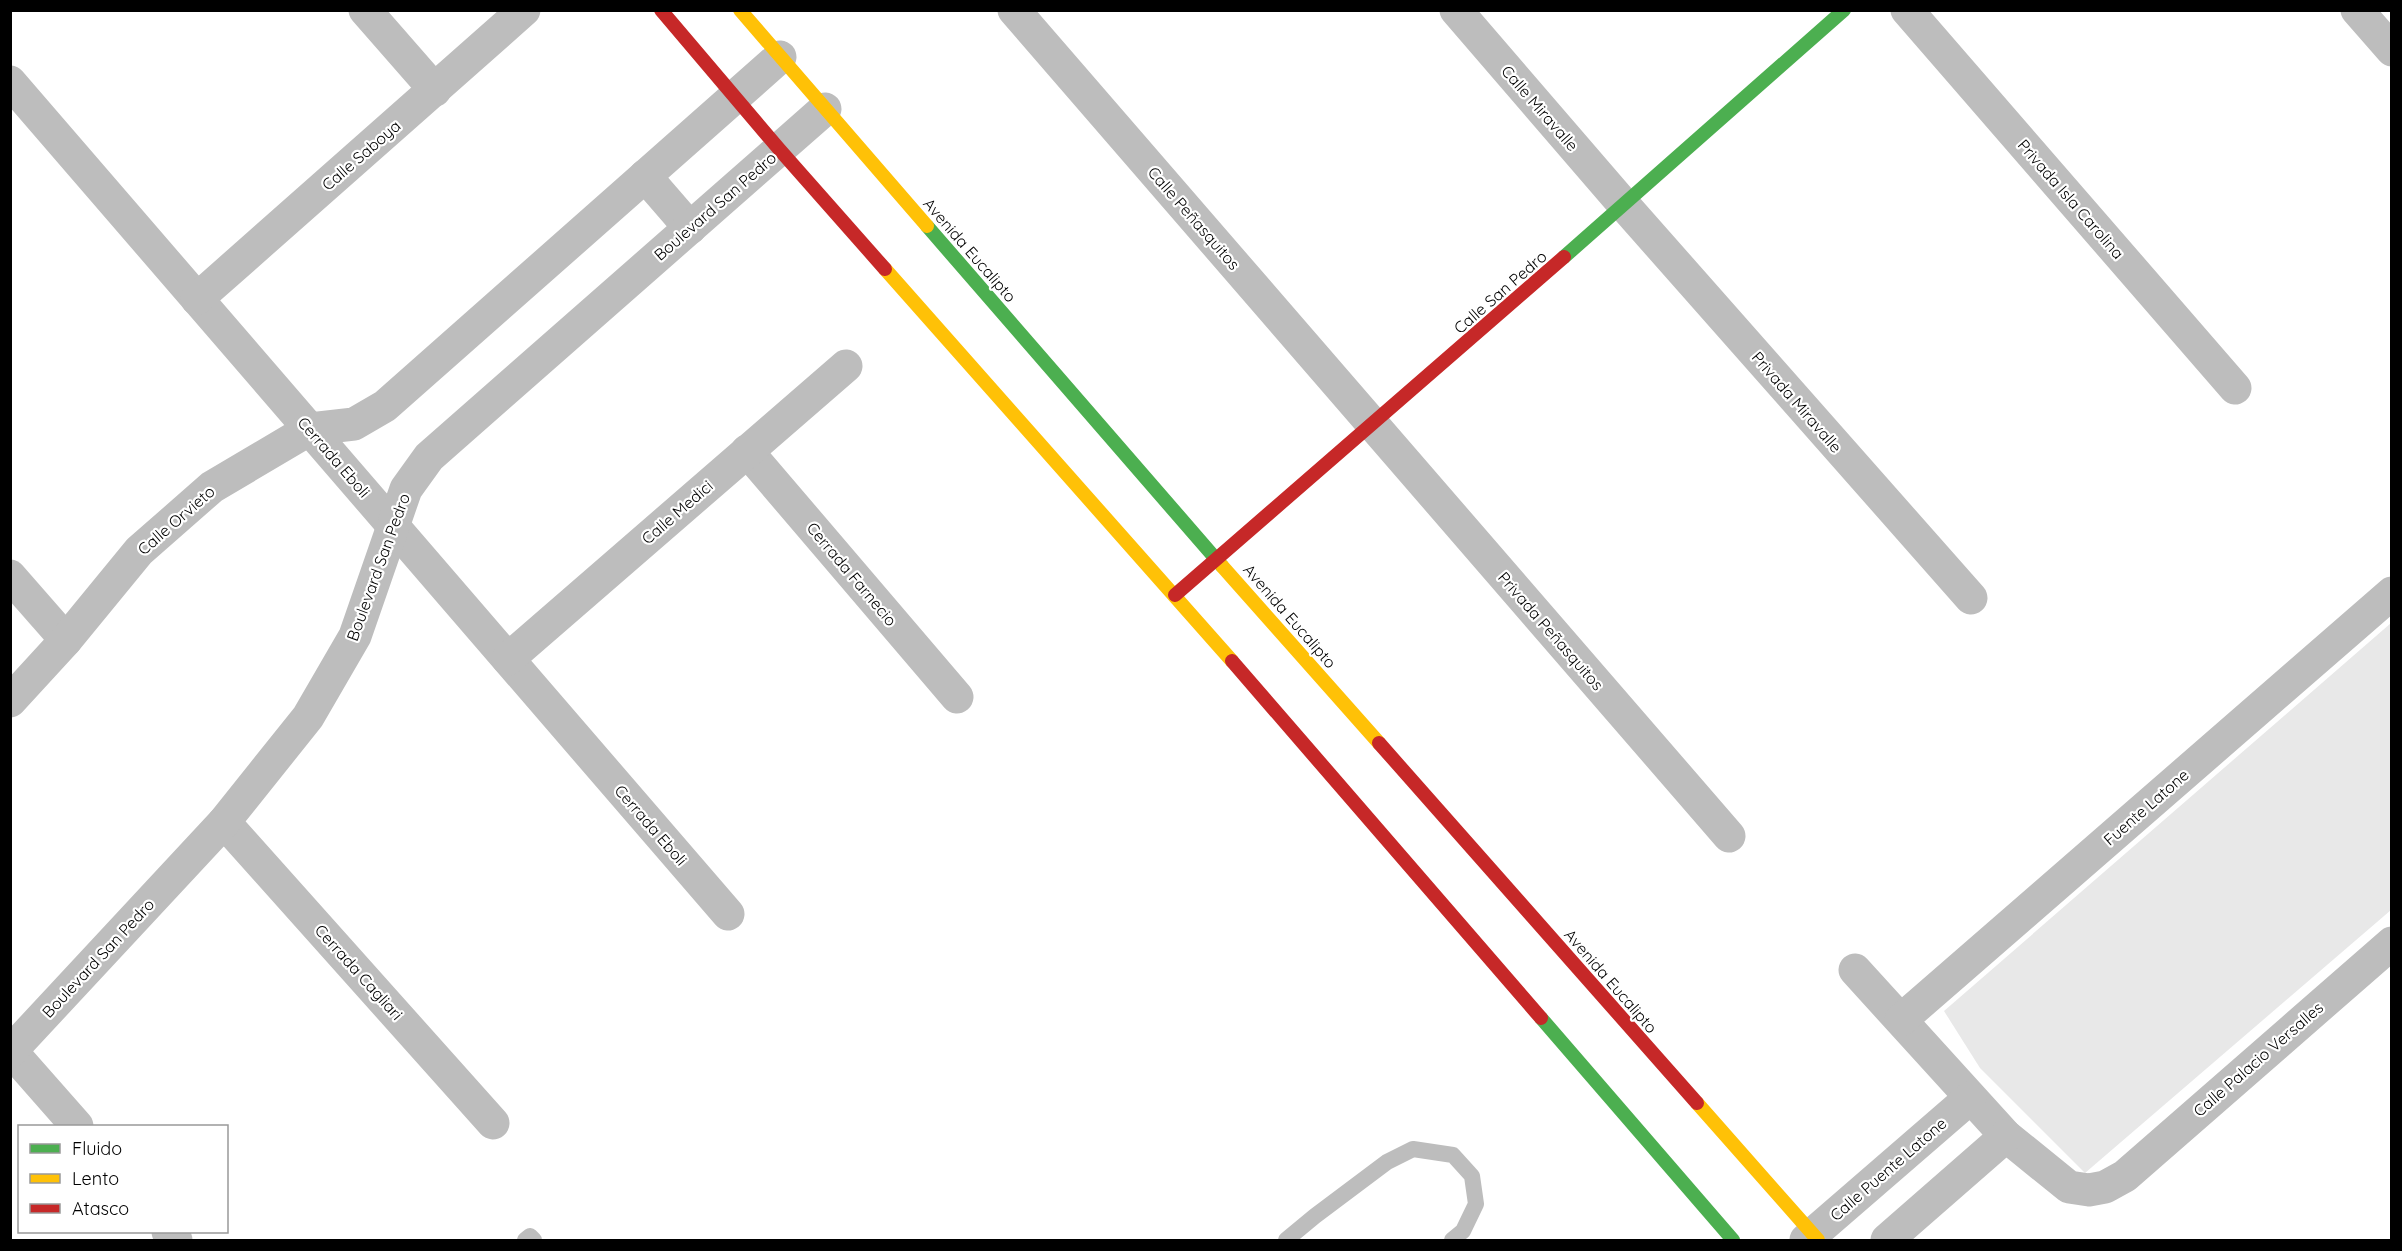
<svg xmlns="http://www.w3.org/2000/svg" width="2402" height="1251" font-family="Quicksand,sans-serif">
	<rect width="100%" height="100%" fill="#fff"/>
	<path fill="#e8e8e8" d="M2391,623V910L2085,1173L1980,1068L1944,1011Z"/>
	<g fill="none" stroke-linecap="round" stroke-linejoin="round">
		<g stroke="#bdbdbd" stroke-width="16">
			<path d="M525,1240L530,1236L534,1240"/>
			<path d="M1286,1240L1315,1216L1387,1162L1413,1149L1453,1155L1472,1176L1476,1204L1463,1231L1452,1240"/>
		</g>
		<g stroke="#bdbdbd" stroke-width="33">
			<path d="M365,10L435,90"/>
			<path d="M1014,10L1729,836"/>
			<path d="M1456,10L1624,205L1971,598"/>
			<path d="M1907,10L2235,388"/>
			<path d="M2357,10L2392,50"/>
			<path d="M10,82L728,914"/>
			<path d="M645,176L690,228"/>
			<path d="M197,299L524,10"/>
			<path d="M747,451L957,697"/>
			<path d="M10,576L66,640"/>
			<path d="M508,659L846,366"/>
			<path d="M10,701L66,640L139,551L212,487L310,429L354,424L385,406L780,57"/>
			<path d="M224,822L493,1123"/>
			<path d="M1855,970L2006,1136L2069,1187L2089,1190L2105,1187L2125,1176L2392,943"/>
			<path d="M1901,1020L2392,593"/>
			<path d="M10,1050L77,1126"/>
			<path d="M10,1052L224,822L308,717L355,636L406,489L429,457L825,109"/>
			<path d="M168,1232L176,1240"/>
			<path d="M1806,1240L1970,1098"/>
			<path d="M1887,1240L2006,1136"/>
		</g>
		<g stroke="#4caf50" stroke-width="14">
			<path d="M927,226L1222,566"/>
			<path d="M1564,257L1844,10"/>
			<path d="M1541,1018L1733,1240"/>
		</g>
		<g stroke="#ffc107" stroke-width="14">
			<path d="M740,10L927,226"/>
			<path d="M885,269L1232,661"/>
			<path d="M1222,566L1379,743"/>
			<path d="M1697,1103L1818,1240"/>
		</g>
		<g stroke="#c62828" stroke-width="14">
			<path d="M661,10L779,149L885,269"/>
			<path d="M1175,595L1564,257"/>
			<path d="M1232,661L1541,1018"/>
			<path d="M1379,743L1697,1103"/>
		</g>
	</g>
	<g text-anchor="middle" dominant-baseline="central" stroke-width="4.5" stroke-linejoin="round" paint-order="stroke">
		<g font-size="16" fill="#000" stroke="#fff">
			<text transform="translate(1540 108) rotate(49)">Calle Miravalle</text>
			<text transform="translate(361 155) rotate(-41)">Calle Saboya</text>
			<text transform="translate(2071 199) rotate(49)">Privada Isla Carolina</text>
			<text transform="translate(715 206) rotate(-41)">Boulevard San Pedro</text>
			<text transform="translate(1194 218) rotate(49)">Calle Peñasquitos</text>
			<text transform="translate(970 250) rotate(49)">Avenida Eucalipto</text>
			<text transform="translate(1500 292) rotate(-41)">Calle San Pedro</text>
			<text transform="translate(1797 402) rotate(49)">Privada Miravalle</text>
			<text transform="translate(334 457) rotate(49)">Cerrada Eboli</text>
			<text transform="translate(677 512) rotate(-41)">Calle Medici</text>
			<text transform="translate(176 520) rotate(-41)">Calle Orvieto</text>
			<text transform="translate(378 567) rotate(-70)">Boulevard San Pedro</text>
			<text transform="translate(852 574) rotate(50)">Cerrada Farnecio</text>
			<text transform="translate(1290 616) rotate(49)">Avenida Eucalipto</text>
			<text transform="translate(1551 631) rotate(49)">Privada Peñasquitos</text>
			<text transform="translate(2146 807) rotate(-41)">Fuente Latone</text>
			<text transform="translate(651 825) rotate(49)">Cerrada Eboli</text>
			<text transform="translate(98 958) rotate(-47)">Boulevard San Pedro</text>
			<text transform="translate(359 972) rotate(48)">Cerrada Cagliari</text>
			<text transform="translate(1611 981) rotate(49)">Avenida Eucalipto</text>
			<text transform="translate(2258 1059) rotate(-41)">Calle Palacio Versalles</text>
			<text transform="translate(1888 1169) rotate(-41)">Calle Puente Latone</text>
		</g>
	</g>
	<rect width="2402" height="1251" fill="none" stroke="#000000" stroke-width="24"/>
	<rect x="18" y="1125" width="210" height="108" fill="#ffffff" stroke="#999999" stroke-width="1.5"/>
	<rect x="30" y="1144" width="30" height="9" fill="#4caf50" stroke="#999999" stroke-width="1.5"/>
	<text x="72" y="1155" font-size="18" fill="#000000">Fluido</text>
	<rect x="30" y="1174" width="30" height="9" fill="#ffc107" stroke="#999999" stroke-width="1.5"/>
	<text x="72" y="1185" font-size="18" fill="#000000">Lento</text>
	<rect x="30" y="1204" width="30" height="9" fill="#c62828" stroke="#999999" stroke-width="1.5"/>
	<text x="72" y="1215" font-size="18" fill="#000000">Atasco</text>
</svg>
